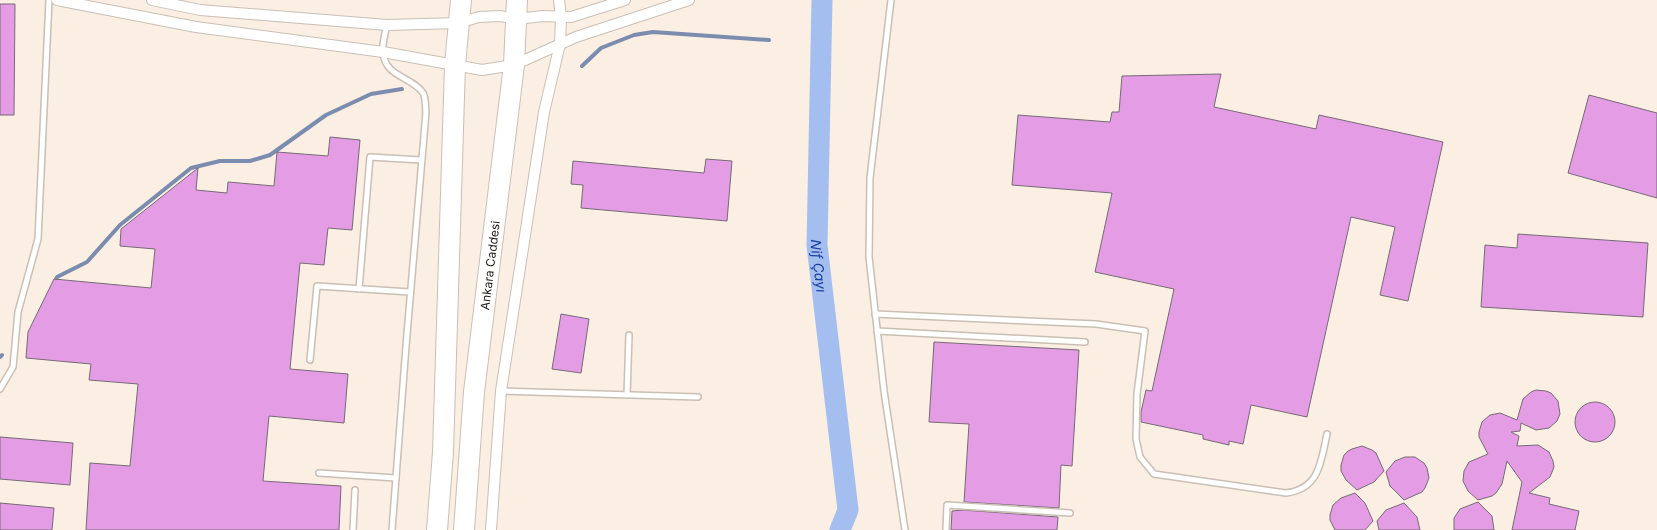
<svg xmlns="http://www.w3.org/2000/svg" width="1657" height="530" font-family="Inter,sans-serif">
	<rect width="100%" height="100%" fill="#fbefe4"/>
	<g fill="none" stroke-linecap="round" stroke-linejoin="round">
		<g stroke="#7c8caf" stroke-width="4">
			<path d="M582,66L601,48L634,35L653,32L769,40"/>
			<path d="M54,284L57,277L87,262L120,225L191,168L220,161H250L270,155L326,115L371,94L402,89"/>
			<path d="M0,357L2,355"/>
		</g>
		<path stroke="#a4bef0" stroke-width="21" id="s1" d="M822,0L817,245L848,510L840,530"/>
	</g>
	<g fill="#e49ce4" stroke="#756b75">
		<path d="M0,4H15L14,115H0Z"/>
		<path d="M1221,74L1214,107L1316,129L1319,115L1443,142L1408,301L1380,295L1395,227L1351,217L1307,417L1251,405L1243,444L1229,441V445L1203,439V435L1141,422V412L1146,390L1152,391L1174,289L1095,272L1112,193L1012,185L1018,115L1110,122L1112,112H1119L1122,76Z"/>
		<path d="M1589,95L1657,113V198L1568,173Z"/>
		<path d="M330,137L360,140L352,230L328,228L324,265L300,263L290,369L348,374L344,423L269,416L263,481L341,486L339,530H86L90,463L130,466L138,384L89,380L91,364L26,358L28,332L54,279L151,288L155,249L120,246L121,229L198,168L196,190L227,193L228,182L274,186L277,152L328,156Z"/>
		<path d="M706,159L732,161L727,221L581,208L583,185L571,184L573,161L704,173Z"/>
		<path d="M1518,234L1648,243L1643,317L1481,307L1485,245L1517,248Z"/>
		<path d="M561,314L589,319L581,373L552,369Z"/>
		<path d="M934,342L1079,350L1072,466L1061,465L1059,508L964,502L969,424L929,422Z"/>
		<path d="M1536,390L1546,391L1551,393L1558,401L1560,414L1557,421L1549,428L1536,430L1521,423L1520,431L1511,432L1519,436L1517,446L1538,445L1549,452L1553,461L1554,467L1550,477L1529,493L1550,498L1549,504L1579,511L1575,530H1512L1522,482L1507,461L1502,484L1496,493L1492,496L1478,500L1468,491L1463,481L1464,471L1469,462L1488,454L1479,437V432L1482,422L1490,415L1500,413L1517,420L1523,399L1531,392Z"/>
		<circle cx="1595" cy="422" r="20"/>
		<path d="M0,437L73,443L70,485L0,479Z"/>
		<path d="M1362,446L1372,450L1376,453L1384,471L1374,482L1357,490L1346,480L1341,471V465L1344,455L1348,451L1352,449Z"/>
		<path d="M1405,457H1415L1424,463L1427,468L1429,478L1425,488L1422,492L1404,500L1390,486L1386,472L1395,461Z"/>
		<path d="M1355,493L1365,503L1373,521L1365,530H1335L1330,520V515L1333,505L1341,498Z"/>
		<path d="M1478,502L1492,516L1494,530H1454V518L1460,509Z"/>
		<path d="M0,503L54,508L52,530H0Z"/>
		<path d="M1404,503L1417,517L1420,530H1379L1377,521L1386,510Z"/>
		<path d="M963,510L1058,517L1057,530H951L952,511Z"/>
	</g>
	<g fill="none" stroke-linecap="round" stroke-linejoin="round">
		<defs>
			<g id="lane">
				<path d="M891,0L870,178L869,257L884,391L905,530"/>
				<path d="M387,25C385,33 382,44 383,52C385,78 412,76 423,93C426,98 425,106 426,112L406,346L392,530"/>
				<path d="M359,289L370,157L421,160"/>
				<path d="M875,314L1096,324L1145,331L1137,394L1136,439L1140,457L1154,474L1286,493C1320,489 1321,461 1327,434"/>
				<path d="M877,331L1085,342"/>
				<path d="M310,360L317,286L410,292"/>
				<path d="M0,389L13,367L18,312L38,239L49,0"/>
				<path d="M501,391L698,397"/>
				<path d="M627,395L629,335"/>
				<path d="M319,473L396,478"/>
				<path d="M353,530L355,490"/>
				<path d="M946,530L947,505L1070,513"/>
			</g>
			<g id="street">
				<path d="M57,0L196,27L383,52L482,70L514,65L576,37L689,0"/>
				<path d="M152,0L200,10L387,25L458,23L479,17L500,16L517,19L543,16L571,17L625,0"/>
				<path d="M491,530L501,391L544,112L560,44L561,17L559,0"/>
			</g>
			<g id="highway">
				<path d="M437,530L443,452L455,65L461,0"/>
				<path id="s2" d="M464,530L474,392L514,65L517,0"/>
			</g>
		</defs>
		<use href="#lane" stroke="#cabfb4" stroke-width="8"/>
		<use href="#street" stroke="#cabfb4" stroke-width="12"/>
		<use href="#highway" stroke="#cabfb4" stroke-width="22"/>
		<use href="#lane" stroke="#fff" stroke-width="5"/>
		<use href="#street" stroke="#fff" stroke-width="10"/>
		<use href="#highway" stroke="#fff" stroke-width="20"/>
	</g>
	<g text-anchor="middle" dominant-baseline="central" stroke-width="4" stroke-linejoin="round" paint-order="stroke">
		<g font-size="12" fill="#1e1916" stroke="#fff">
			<text stroke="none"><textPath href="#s2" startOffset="266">Ankara Caddesi</textPath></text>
		</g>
		<g font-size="14" font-style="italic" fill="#19419d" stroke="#fff">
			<text stroke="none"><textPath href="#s1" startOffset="266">Nif Çayı</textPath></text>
		</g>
	</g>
</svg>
